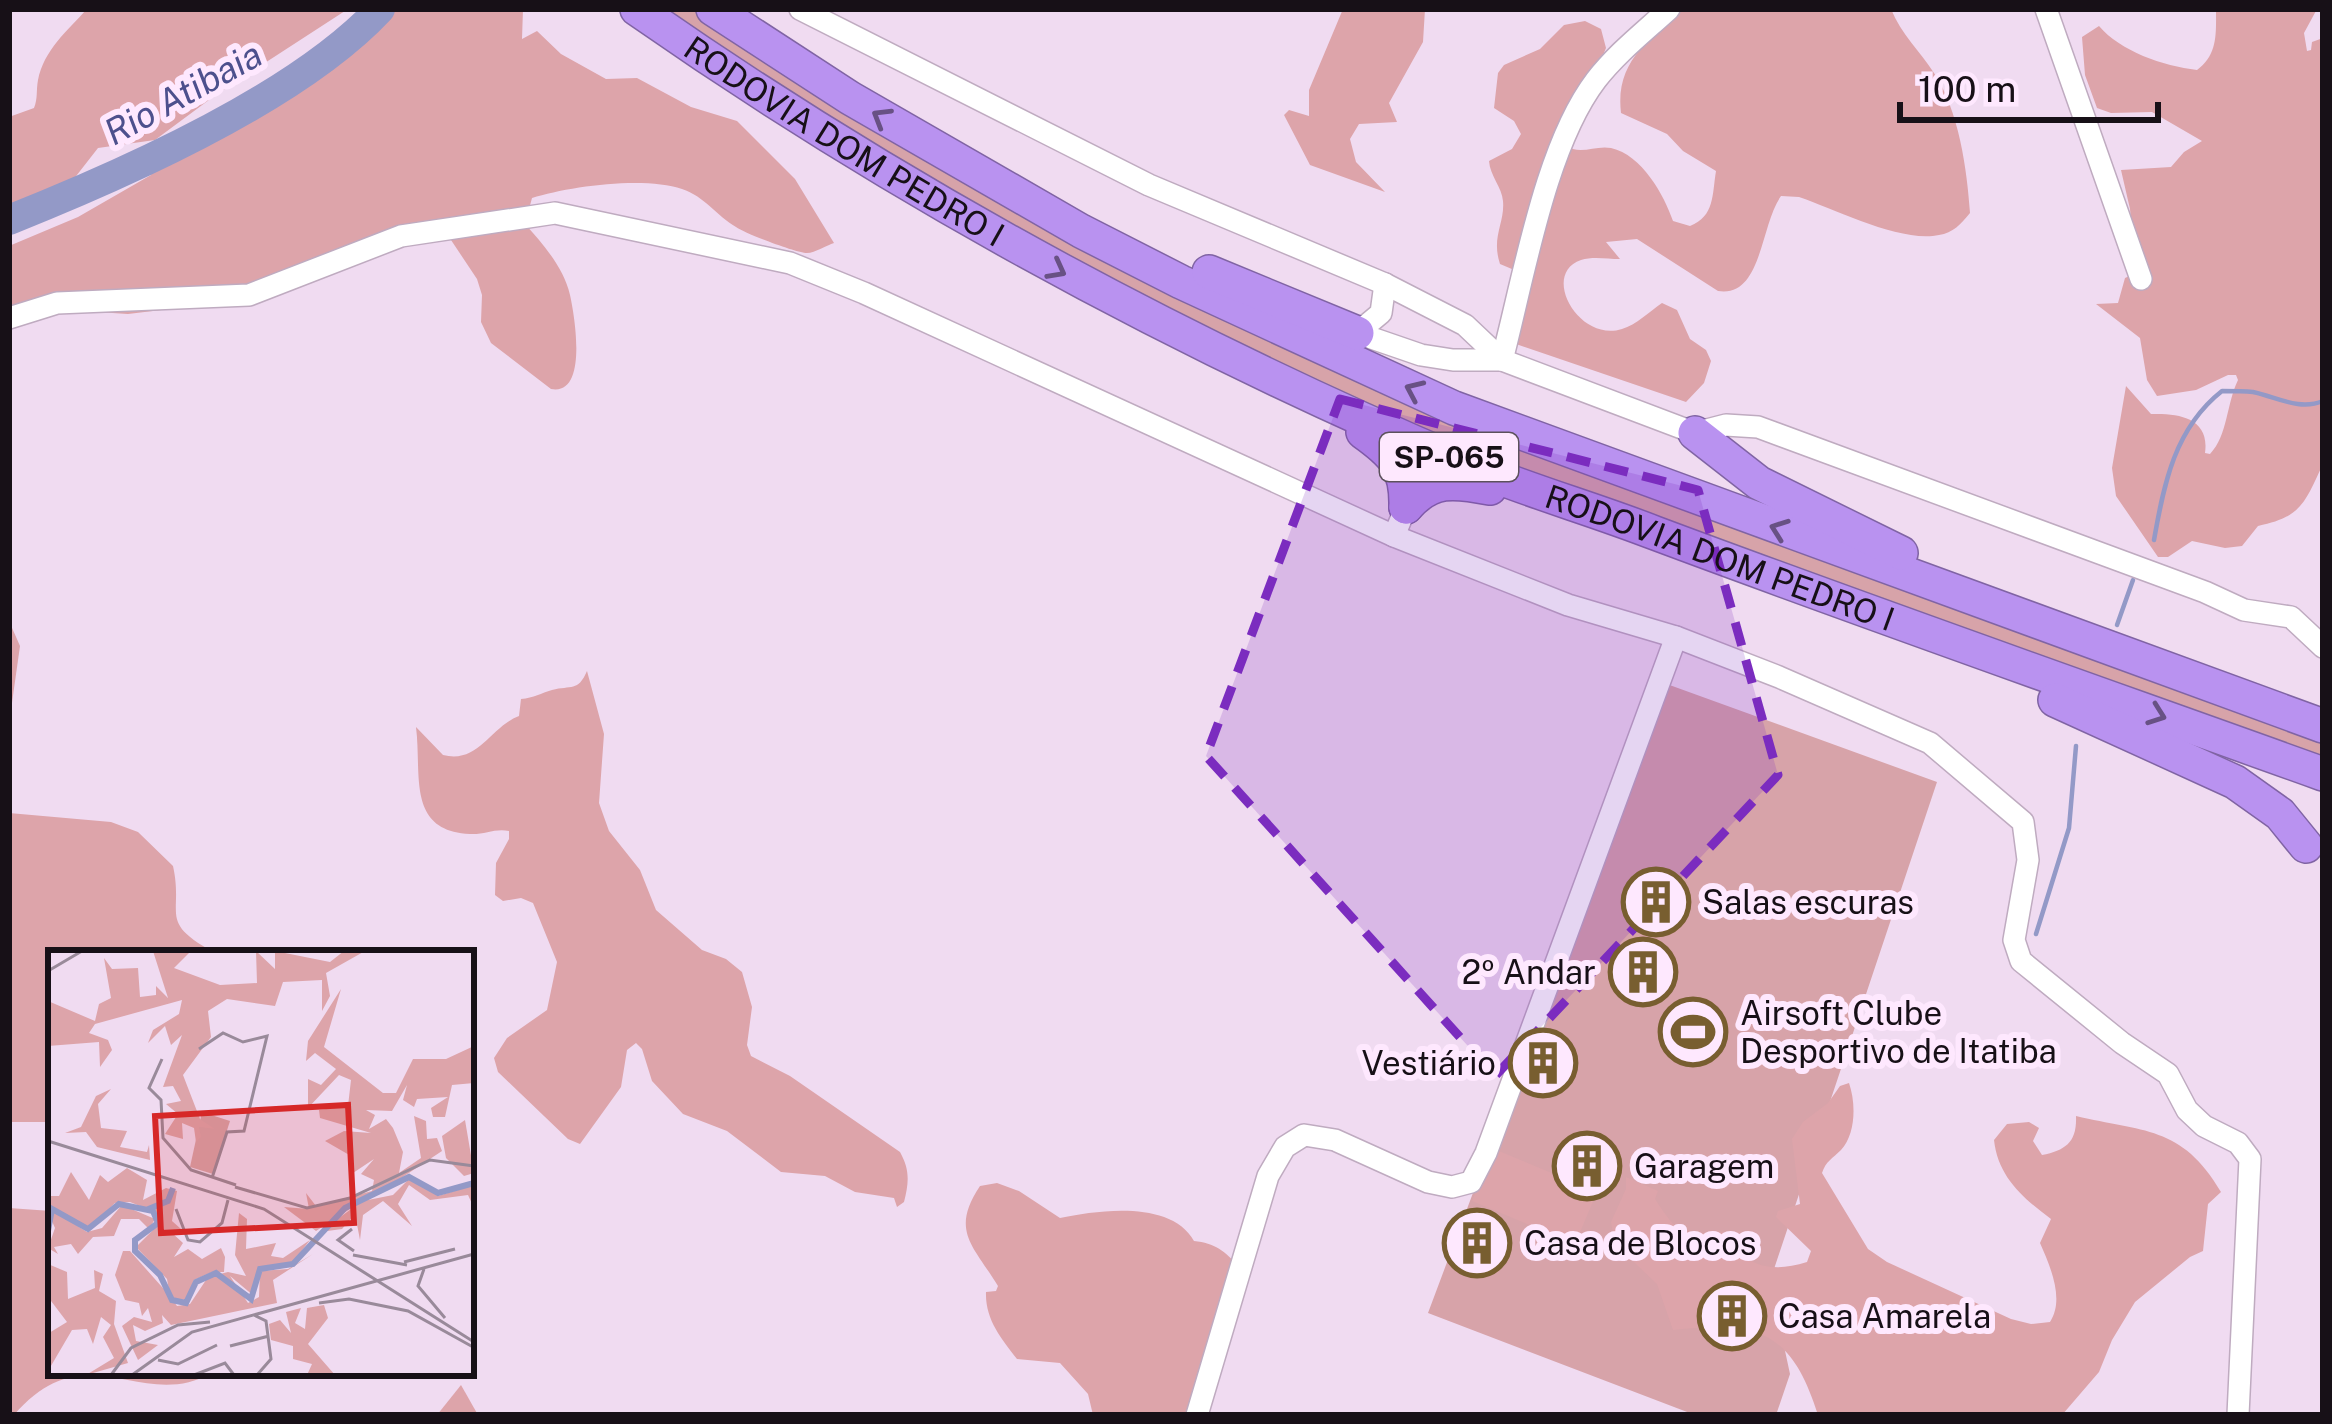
<svg xmlns="http://www.w3.org/2000/svg" width="2332" height="1424" font-family="'Public Sans',sans-serif">
	<rect width="100%" height="100%" fill="#f0dbf1"/>
	<g fill="#d7a3a9">
		<path d="M656,9H696L768,58L1055,230L2323,739V763L1462,448L1304,377L1042,248Z"/>
		<path d="M1664,683L1937,782L1770,1281L1790,1374L1776,1415H1695L1428,1313Z"/>
	</g>
	<g fill="#dda4aa">
		<path d="M87,9H348L217,94L155,140L98,148L66,189L63,186L9,213V117L34,108C38,98 36,91 38,80C44,50 67,31 87,9Z"/>
		<path d="M394,9H523L522,39L537,31L561,54L606,79L637,78L691,107L737,121L795,179L834,243C827,245 815,253 807,253C797,253 746,234 736,227C717,216 704,196 682,189C645,176 569,186 532,198L525,224C543,244 564,268 570,295C575,317 588,396 551,389L491,343L481,322L482,295L477,279L447,234L431,232L211,304L128,314L50,309L9,329V246L78,217L151,175L153,168C197,151 240,131 276,100C290,88 302,72 316,61C342,41 371,33 394,9Z"/>
		<path d="M1343,9H1425L1423,42L1389,103L1397,122L1359,124L1350,139L1356,162L1385,192L1310,165L1284,115L1289,110L1309,116V90Z"/>
		<path d="M1683,9H1891C1901,34 1920,51 1934,73C1959,111 1967,169 1970,213C1961,224 1953,233 1939,235C1901,243 1837,210 1799,197L1781,196C1760,226 1762,298 1718,291L1637,239L1606,242L1620,259C1607,259 1593,256 1581,260C1540,274 1579,343 1622,329C1636,325 1650,311 1662,303L1677,310L1690,339L1706,350L1711,361L1704,383L1686,402L1516,344L1519,272L1500,264C1491,237 1505,223 1503,201C1502,187 1490,176 1489,161L1512,149L1521,134L1514,121L1494,108L1498,73L1504,65L1540,49L1564,25L1585,21L1601,29L1606,48L1565,145C1580,156 1594,145 1611,148C1642,155 1664,195 1673,221L1690,226C1715,216 1712,195 1716,171L1683,151L1667,134L1621,113C1615,62 1648,41 1683,9Z"/>
		<path d="M2216,9H2317L2304,33L2307,51L2311,50L2312,42L2323,38V464C2305,502 2302,517 2258,526L2242,546L2225,548L2192,541L2168,557H2158L2116,496L2112,468L2126,386L2151,414C2179,413 2210,418 2205,453L2210,454C2228,435 2226,405 2238,380L2236,375H2228L2196,390L2157,396L2147,380L2140,338L2096,304L2118,303L2125,278L2136,273L2130,209L2121,170L2171,167L2184,152L2202,141L2152,112L2111,113L2097,108L2085,75L2082,37L2099,26C2120,51 2163,66 2197,70C2218,55 2216,33 2216,9Z"/>
		<path d="M9,621L20,646L9,724Z"/>
		<path d="M587,671L604,734L599,803L609,831L640,870L656,910L702,950L726,959L742,972L752,1007L747,1045L751,1056L790,1076L900,1152C910,1170 909,1182 904,1202L897,1207L894,1198L855,1192L825,1176L781,1172L727,1131L683,1114L652,1081L642,1049L636,1043L627,1050L621,1087L580,1144L568,1139L498,1072L494,1058L507,1038L547,1010L557,962L533,903L521,898L503,901L495,895L496,863L509,839V831C495,828 484,835 470,834C406,831 422,774 416,727L443,755C479,764 490,727 519,716L521,699C534,698 541,693 552,690C571,685 578,692 587,671Z"/>
		<path d="M9,813L111,822L138,832L173,866C184,916 157,921 215,953H51V1122H9Z"/>
		<path d="M1849,1083C1856,1103 1856,1134 1841,1150C1832,1159 1826,1161 1822,1173L1868,1249L1887,1262L2011,1319L2031,1324L2050,1322C2065,1299 2050,1266 2040,1243L2051,1219C2023,1198 1998,1177 1994,1140L2007,1124L2029,1122L2039,1128L2033,1141L2042,1155C2066,1150 2077,1142 2076,1116C2142,1132 2182,1125 2221,1192L2208,1204L2203,1251L2190,1257L2135,1302L2112,1340L2099,1372L2062,1415H1818C1791,1330 1758,1321 1673,1330L1657,1284L1615,1244L1611,1222L1626,1189V1177L1658,1191L1655,1199C1677,1233 1682,1237 1723,1232C1745,1266 1769,1274 1807,1262L1811,1251L1776,1217L1778,1211L1800,1204L1792,1139L1803,1122L1828,1103L1840,1086Z"/>
		<path d="M1494,1149L1597,1192L1575,1244L1472,1201Z"/>
		<path d="M997,1183L1019,1191L1060,1218C1099,1210 1171,1200 1194,1241C1215,1243 1225,1251 1239,1267L1203,1415H1093L1088,1394L1060,1363L1017,1359C1001,1338 985,1319 986,1292L996,1291L998,1286C973,1245 950,1231 980,1186Z"/>
		<path d="M9,1208L51,1211V1373H212C140,1413 87,1331 14,1415H9Z"/>
		<path d="M461,1385L478,1415H437Z"/>
	</g>
	<g fill="none" stroke-linecap="round" stroke-linejoin="round">
		<g stroke="#9399c7" stroke-width="4.5">
			<path d="M2154,540C2164,483 2175,428 2222,391C2232,391 2243,391 2253,392C2277,397 2299,411 2323,401"/>
			<path d="M2117,625L2133,580"/>
			<path d="M2036,934L2069,828L2076,746"/>
		</g>
		<path stroke="#9399c7" stroke-width="30" d="M9,220C122,175 298,97 380,9"/>
		<defs>
			<g id="minor">
				<path d="M800,9L1149,185L1385,284L1465,325L1502,360"/>
				<path d="M2046,9L2141,279"/>
				<path d="M9,318L57,303L249,295L401,236L555,213L790,263L864,293L1394,536L1406,507"/>
				<path d="M1357,333L1421,355L1453,360H1502L1695,433L1726,425L1758,427L2205,592L2244,610L2291,617L2323,647"/>
				<path d="M1357,333L1381,313L1385,284"/>
				<path d="M1502,360C1524,277 1545,147 1596,80C1617,53 1644,32 1669,9"/>
				<path d="M1394,536L1568,605L1676,637L1779,677L1930,743L2023,822L2028,860L2014,940L2021,961L2122,1043L2168,1074L2187,1110L2204,1126L2238,1143L2250,1159L2238,1415"/>
				<path d="M1197,1415L1268,1176L1285,1147L1304,1135L1335,1140L1428,1182L1452,1187L1471,1182L1486,1153L1676,637"/>
			</g>
			<g id="highway">
				<path id="s1" d="M637,9C896,190 1171,339 1462,463C1525,490 1591,508 1655,533C1877,616 2100,694 2323,774"/>
				<path d="M713,9L850,98L1081,231L1181,282L1454,408L2323,726"/>
				<path d="M1209,272L1357,333"/>
				<path d="M1363,432C1394,454 1407,467 1406,507"/>
				<path d="M1695,433L1759,483L1901,553"/>
				<path d="M1406,507C1431,478 1454,481 1490,488"/>
				<path d="M2055,700L2235,782L2280,814L2306,846"/>
			</g>
		</defs>
		<use href="#minor" stroke="#bfabc0" stroke-width="24"/>
		<use href="#highway" stroke="#8064a4" stroke-width="36"/>
		<use href="#minor" stroke="#fff" stroke-width="21"/>
		<use href="#highway" stroke="#b992f0" stroke-width="33"/>
	</g>
	<defs><path id="oneway-chevron" d="M-2-3.5L2.5 0L-2 3.5" fill="none" stroke-width="1.6" stroke-linecap="round" stroke-linejoin="round" transform="scale(3)"/></defs>
	<g stroke="#685184">
		<use href="#oneway-chevron" transform="translate(881 117) rotate(-149)"/>
		<use href="#oneway-chevron" transform="translate(1057 270) rotate(28)"/>
		<use href="#oneway-chevron" transform="translate(1414 390) rotate(-156)"/>
		<use href="#oneway-chevron" transform="translate(1779 529) rotate(-160)"/>
		<use href="#oneway-chevron" transform="translate(2157 715) rotate(20)"/>
	</g>
	<path fill="#7b2cbf" fill-opacity="0.2" stroke="#7b2cbf" stroke-width="9" stroke-dasharray="24 15" stroke-linejoin="round" d="M1340,399L1698,490L1778,775L1495,1076L1206,756Z"/>
	<defs>
		<symbol id="building-ring" viewBox="-11 -11 22 22"><circle r="9.5" fill="#fee8fe" stroke="#785e30" stroke-width="1.5"/><path d="M-4-6H4V6H1V3H-1V6H-4ZM-2.5-4.3h1.7v1.8h-1.7ZM.8-4.3h1.7v1.8H.8ZM-2.5-1h1.7V.8h-1.7ZM.8-1h1.7V.8H.8Z" fill="#785e30"/></symbol>
		<symbol id="stadium-ring" viewBox="-11 -11 22 22"><circle r="9.5" fill="#fee8fe" stroke="#785e30" stroke-width="1.5"/><path d="M0-5a6.5 5 0 1 0 0 10a6.5 5 0 1 0 0-10ZM-3.5-1.8h7v3.6h-7Z" fill="#785e30"/></symbol>
	</defs>
	<g fill-rule="evenodd">
		<use href="#building-ring" x="1618" y="864" width="76" height="76"/>
		<use href="#building-ring" x="1605" y="934" width="76" height="76"/>
		<use href="#stadium-ring" x="1655" y="994" width="76" height="76"/>
		<use href="#building-ring" x="1505" y="1025" width="76" height="76"/>
		<use href="#building-ring" x="1549" y="1128" width="76" height="76"/>
		<use href="#building-ring" x="1439" y="1205" width="76" height="76"/>
		<use href="#building-ring" x="1694" y="1278" width="76" height="76"/>
	</g>
	<g text-anchor="middle" dominant-baseline="central" stroke-width="12" stroke-linejoin="round" paint-order="stroke">
		<rect fill="#fee8fe" stroke="#5c515c" stroke-width="3" x="1380" y="433" width="138" height="48" rx="9"/>
		<g font-size="30" font-weight="bold" fill="#171017">
			<text x="1449" y="457">SP-065</text>
		</g>
		<g font-size="33" fill="#171017" stroke="#fee8fe">
			<text stroke="none"><textPath href="#s1" startOffset="246">RODOVIA DOM PEDRO I</textPath></text>
			<text stroke="none"><textPath href="#s1" startOffset="1218">RODOVIA DOM PEDRO I</textPath></text>
		</g>
		<g font-size="33" fill="#171017" stroke="#fee8fe" text-anchor="start">
			<text x="1702" y="902">Salas escuras</text>
			<text x="1596" y="972" text-anchor="end">2º Andar</text>
			<text x="1740" y="1013">Airsoft Clube<tspan x="1740" dy="38">Desportivo de Itatiba</tspan></text>
			<text x="1496" y="1063" text-anchor="end">Vestiário</text>
			<text x="1634" y="1166">Garagem</text>
			<text x="1524" y="1243">Casa de Blocos</text>
			<text x="1778" y="1316">Casa Amarela</text>
		</g>
		<g font-size="36" font-style="italic" fill="#4d508d" stroke="#fee8fe">
			<text transform="translate(183 93) rotate(-29)">Rio Atibaia</text>
		</g>
	</g>
	<g transform="translate(48 950)">
		<rect width="426" height="426" fill="#f0dbf1"/>
		<path d="M154,162L182,171L165,224L142,217Z" fill="#d7a3a9"/>
		<path d="M105,1H143L126,18L172,35L209,33L208,1L227,19V1L282,12L296,1H317L278,23L282,46L274,61V30L235,32L227,56L179,49L160,61L163,87L135,125L152,169L167,179L151,177L153,187L148,192L146,178L134,173L135,189L117,184L130,164L118,154L133,151L125,136L115,137L134,85L123,95L117,76L100,93L105,80L131,64L134,50L47,74L41,83L60,90L64,100L52,117L51,92L0,96V51L47,71L51,54L63,48L56,8L64,19L90,18L92,47L108,45V36L120,48ZM293,39L276,97L335,143H348L365,109H398L426,96V133L404,135L397,167H385L383,158L400,147L369,149L366,157L355,150L359,135L344,161L318,160L327,165L321,179L338,169L345,178L355,202L351,223L373,208L366,166L378,171L379,189L389,188L394,201L320,250L345,245L363,227L390,246L426,235V258L420,245L382,250L361,235L350,254L364,276L335,251L315,265L312,290L307,264L294,279L272,282L314,251L268,281L236,257L261,259L258,243L268,256L324,241L326,230L313,224L326,209L305,223L303,206L277,191L296,181L323,183L272,168L271,160L300,156L303,130L291,125L260,158V129L273,135L288,119L267,103L258,111L260,91ZM63,139L50,154L53,178L79,181L72,197L99,202L101,195L102,210L49,197L38,182L17,183L33,177L48,146ZM417,170L426,223L416,226L398,208L394,186ZM79,218L99,230L95,250L118,238L129,241L124,271L133,279L123,282L135,293L126,307L140,299L154,309L173,298L177,307L176,322H164L146,330L138,350L124,349L129,356L142,354L160,327L180,322L198,326L187,305L191,263L199,269L198,299L228,293L223,306L235,308L262,290L245,312L211,319L206,346L182,326L200,353L211,347L212,321L240,319L265,304L225,330L229,353L123,375L114,365L115,373L97,381L85,375L88,391L110,395L90,410L74,376L86,367L104,372L100,358L94,366L91,353L77,350L67,325L75,301H82L122,346L119,329L88,297L112,273V264L82,252L67,253L40,279L5,257L2,266L6,261L39,282L54,278L74,255L107,269L101,279L91,269H73L66,286L45,287L30,304L23,294L6,297L10,304L0,298L7,278L3,269L0,276V246H11L23,222L41,250L52,225L60,232ZM0,314L19,322L20,349L47,338L46,320L55,324L51,341L68,351L66,374L80,413L38,425L66,408L55,387L63,375L53,367L45,394L39,379L24,380L0,421L1,383L19,372L0,347ZM276,355L280,368L260,394L287,425H259L264,414L245,409V396L223,390L221,374L232,370L243,383L238,362L253,358L247,373L257,379L259,358Z" fill="#dda4aa"/>
		<path fill="none" stroke="#9399c7" stroke-width="6" d="M98,260L120,251L125,238M0,281L4,259L40,279L71,254L105,261L110,273L87,290V301L112,325L124,350L138,353L148,332L168,323L203,349L212,319L245,314L297,258L361,227L390,243L426,233"/>
		<path fill="none" stroke="#998a9a" stroke-width="3" d="M0,21L34,1M151,99L175,83L195,92L219,86L196,181L179,182L164,228M114,109L101,138L113,150L115,188L143,220L188,235M0,191L216,259L426,392M187,237L259,258L302,248L382,210L426,216M128,259L140,290L152,292L174,273L180,250M304,279L290,290L306,301M305,305L359,315M356,312L407,299M376,319L370,336L397,368M271,353L301,349L360,361L425,397M206,365L218,371L223,409L209,425M182,396L221,386M110,410L130,414L169,395M63,425L83,398L130,375L162,372M84,425L144,382L426,304M146,425L177,413L186,425"/>
		<path fill="#d62828" fill-opacity="0.15" stroke="#d62828" stroke-width="6" d="M300,155L306,273L113,283L107,166Z"/>
		<rect width="426" height="426" fill="none" stroke="#171017" stroke-width="6"/>
	</g>
	<rect width="2332" height="1424" fill="none" stroke="#171017" stroke-width="24"/>
	<path d="M1900 102v18h258v-18" fill="none" stroke="#171017" stroke-width="6"/>
	<text x="1918" y="102" font-size="36" fill="#171017" stroke="#fee8fe" stroke-width="9" paint-order="stroke">100 m</text>
</svg>
